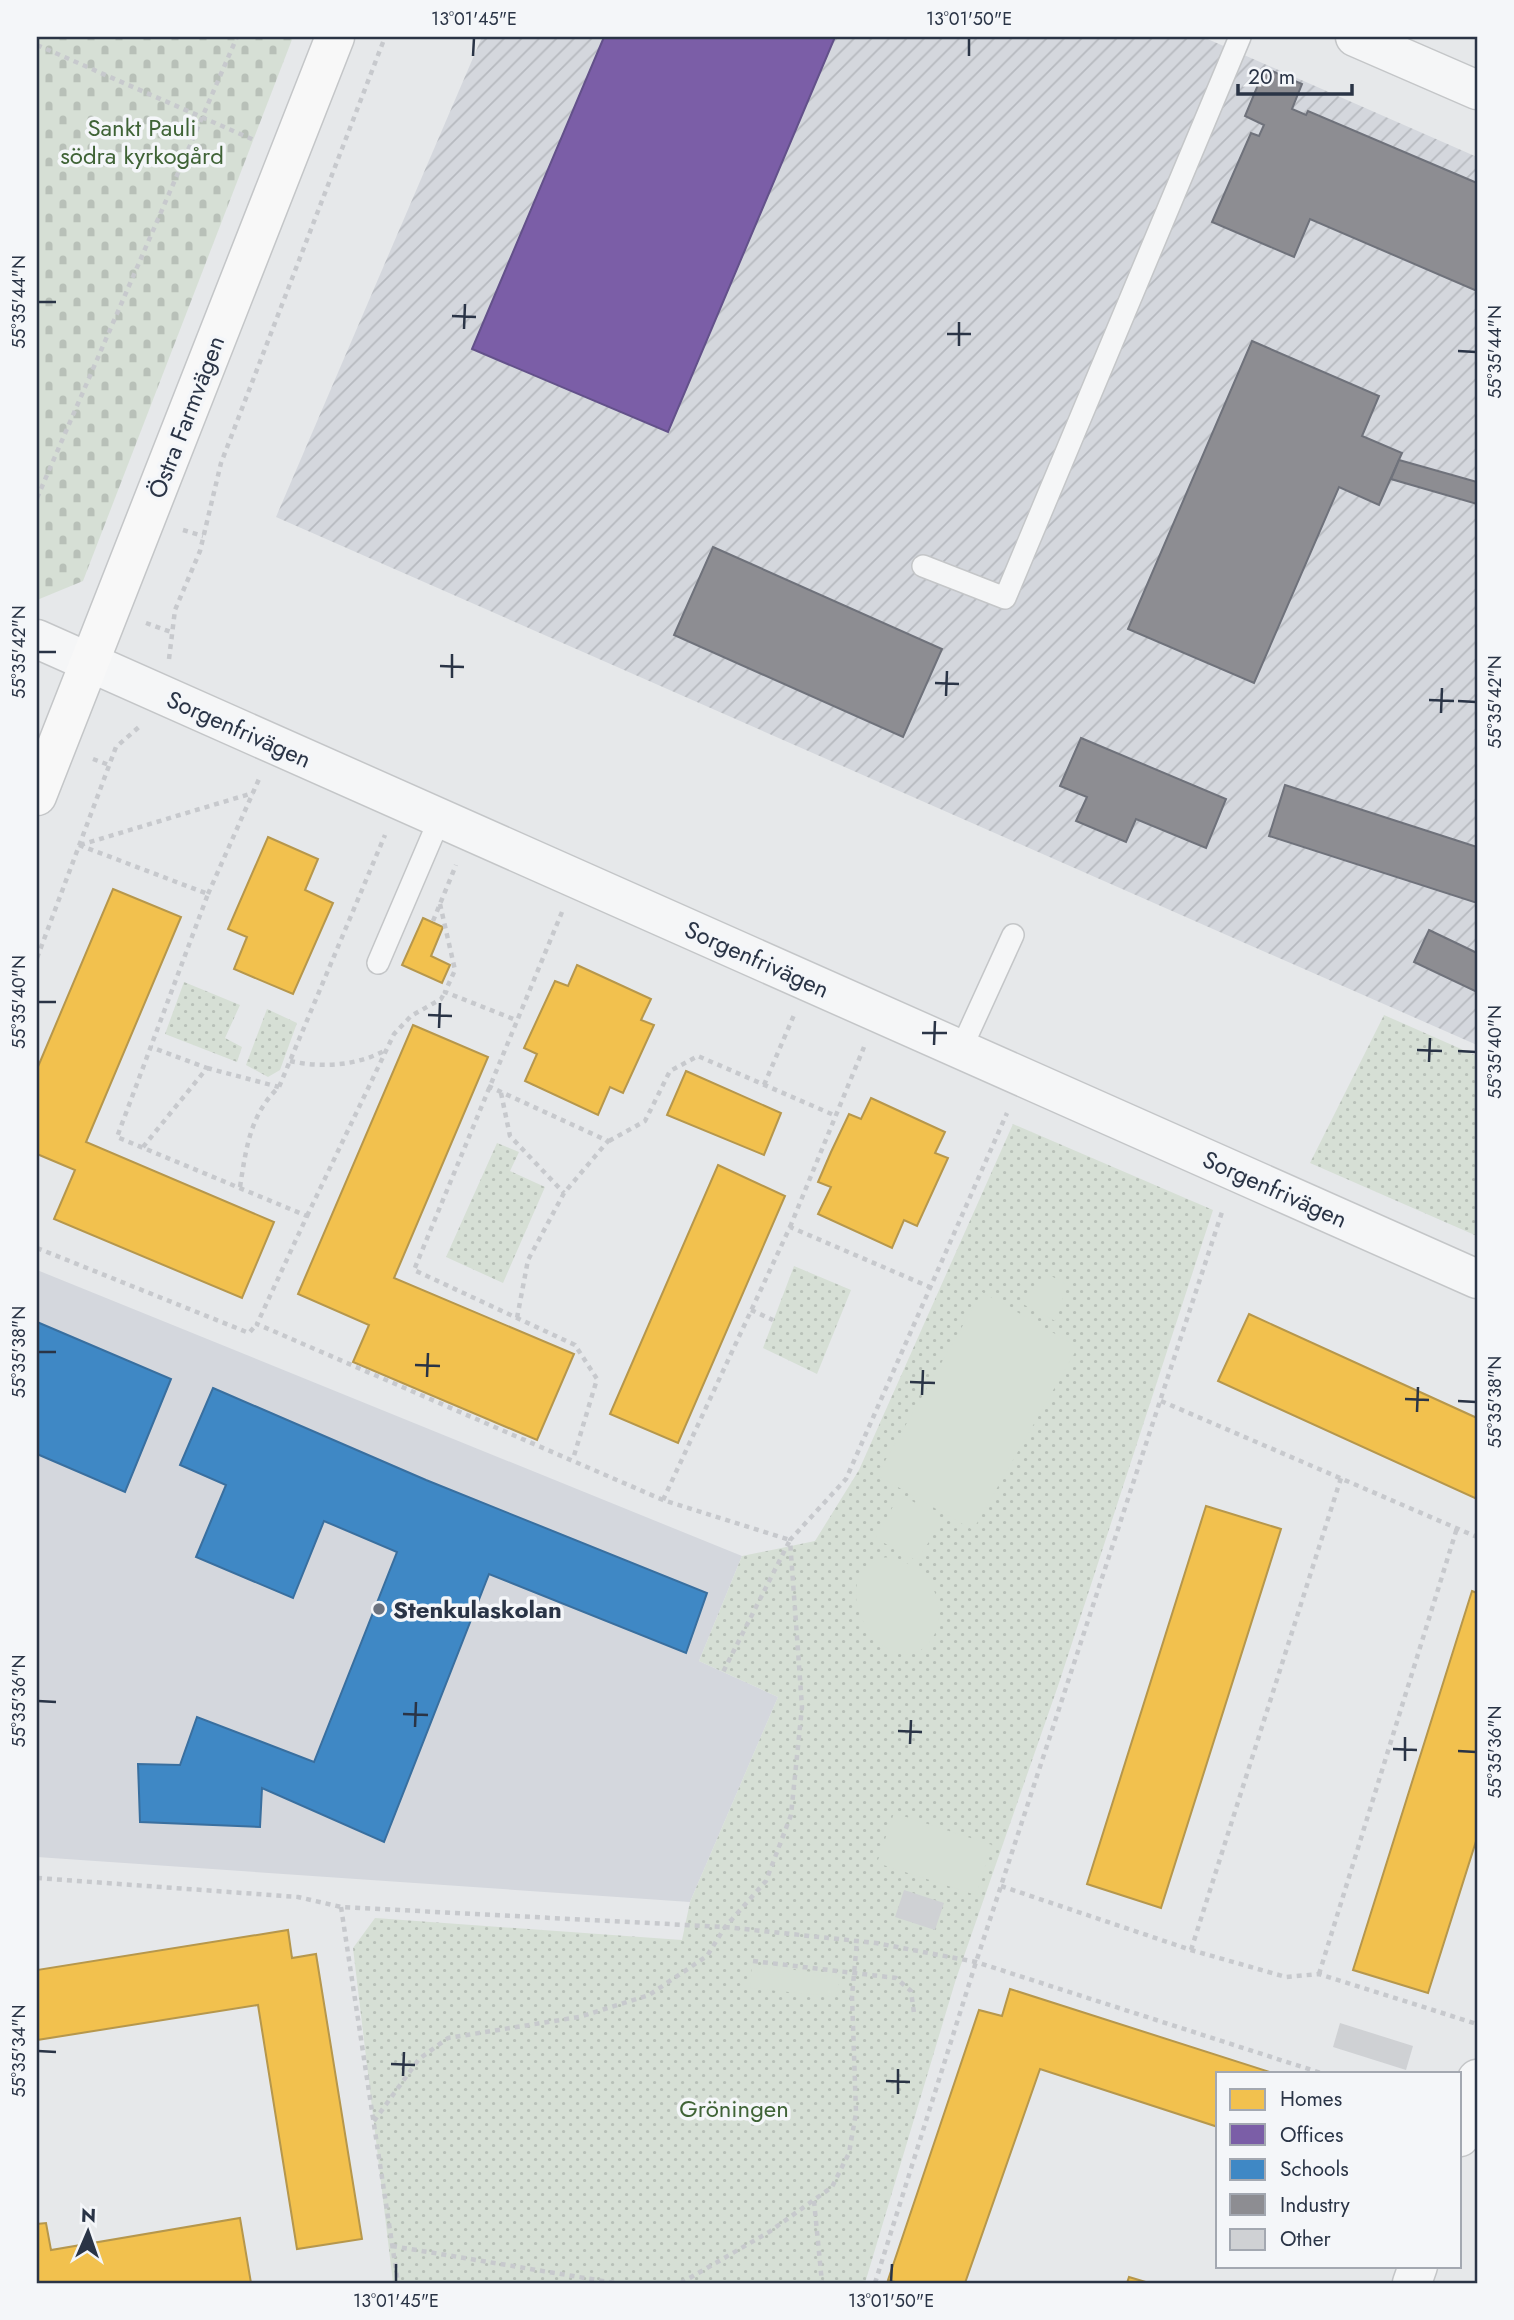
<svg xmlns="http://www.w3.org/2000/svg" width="1514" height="2320" font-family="Jost,sans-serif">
	<defs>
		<pattern id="industrial-furrows" width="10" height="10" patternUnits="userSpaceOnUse" patternTransform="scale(1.75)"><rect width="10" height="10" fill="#d4d7dd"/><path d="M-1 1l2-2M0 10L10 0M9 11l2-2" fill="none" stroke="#b6b9bf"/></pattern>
		<pattern id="green-dots" width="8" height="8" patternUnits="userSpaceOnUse" patternTransform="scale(1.75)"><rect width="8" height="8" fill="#d6dfd5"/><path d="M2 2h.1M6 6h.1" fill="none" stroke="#b8c0b8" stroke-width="1.8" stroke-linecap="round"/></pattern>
		<pattern id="cemetery-stones" width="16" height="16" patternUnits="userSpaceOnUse" patternTransform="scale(1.75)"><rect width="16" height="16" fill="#d6dfd5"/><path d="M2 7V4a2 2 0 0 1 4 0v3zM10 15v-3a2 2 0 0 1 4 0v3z" fill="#b8c0b8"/></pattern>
	</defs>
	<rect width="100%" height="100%" fill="#e6e8ea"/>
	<path fill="#d4d7dd" d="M37,1270L742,1556L699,1661L778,1697L690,1902L37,1857Z"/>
	<path fill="url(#industrial-furrows)" d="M482,37H1203L1477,157V1045L276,517Z"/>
	<g fill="url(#green-dots)">
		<path d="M184,982L240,1005L225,1038L242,1047L237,1062L165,1034Z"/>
		<path d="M267,1009L297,1023L280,1070L268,1077L246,1065Z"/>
		<path d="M1384,1015L1477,1056V1236L1310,1163Z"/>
		<path d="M1013,1124L1213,1210L1059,1683L956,1979L865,2283H393L353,1948L375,1918L682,1940L690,1902L778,1697L699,1661L742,1556L815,1541L859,1470Z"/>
		<path d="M497,1143L519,1152L510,1171L545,1187L503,1283L446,1257Z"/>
		<path d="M794,1266L851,1290L817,1374L763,1348Z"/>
	</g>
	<path fill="url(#cemetery-stones)" d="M37,37H293L83,581L37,600Z"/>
	<g fill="#d6dfd5">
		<path d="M1046,1273L1067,1285L1055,1321L1019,1302Z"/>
		<path d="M982,1292L1078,1347L973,1530L877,1475Z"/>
		<path d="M900,1494L943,1519L917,1561L875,1538Z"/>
		<path d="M894,1557C984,1592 921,1705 867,1628C855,1610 853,1592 860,1572L876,1558Z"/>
		<path d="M894,1813L992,1845L976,1895L877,1863Z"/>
		<path d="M752,1965L839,1975L837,1997L750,1988Z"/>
	</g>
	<g fill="#f2c14e" stroke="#b6974c" stroke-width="2">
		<path d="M268,837L318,859L305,890L333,903L293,994L234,969L247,937L228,929Z"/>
		<path d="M113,889L181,917L86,1142L274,1222L242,1298L54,1219L75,1170L37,1154V1069Z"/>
		<path d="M423,918L443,927L431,956L450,965L442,983L402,965Z"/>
		<path d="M577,965L651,999L641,1020L654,1025L623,1093L610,1087L598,1115L525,1081L537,1054L524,1048L555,981L568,986Z"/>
		<path d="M413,1025L488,1057L394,1278L574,1354L537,1440L353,1362L369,1325L298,1294Z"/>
		<path d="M686,1071L781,1113L764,1155L667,1115Z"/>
		<path d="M871,1098L945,1132L935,1153L948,1158L917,1226L904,1220L892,1248L818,1214L831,1187L818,1182L831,1152L849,1114L861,1119Z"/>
		<path d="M718,1165L785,1196L678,1443L610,1414Z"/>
		<path d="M1249,1314L1477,1418V1499L1218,1381Z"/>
		<path d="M1206,1506L1281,1529L1161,1908L1087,1884Z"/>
		<path d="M1472,1591L1477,1593V1838L1428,1993L1353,1970Z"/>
		<path d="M288,1930L292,1958L316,1954L362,2239L297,2249L258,2005L37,2040V1970Z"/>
		<path d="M1010,1989L1273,2073H1218V2127L1040,2069L965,2283H898L888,2280L979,2010L1002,2016Z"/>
		<path d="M240,2218L251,2283H37V2224L46,2223L51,2250Z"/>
		<path d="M1129,2277L1149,2283H1127Z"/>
	</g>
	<path fill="#7b5ea7" stroke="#63518a" stroke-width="2" d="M604,37H835L668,432L472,349Z"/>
	<g fill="#3f88c5" stroke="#396f9f" stroke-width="2">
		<path d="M37,1322L171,1379L125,1492L37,1454Z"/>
		<path d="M213,1388L426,1480L707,1593L686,1653L489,1574L384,1842L262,1788L260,1827L140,1822L138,1764L180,1765L197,1717L314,1762L397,1552L324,1521L293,1598L196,1557L226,1485L180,1465Z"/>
	</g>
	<g fill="#8d8d92" stroke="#6f727b" stroke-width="2">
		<path d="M1265,68L1302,84L1292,109L1306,115L1308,111L1477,183V291L1310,219L1294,257L1212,222L1251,133L1259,136L1264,125L1245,116Z"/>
		<path d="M1252,341L1379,396L1362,436L1402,453L1379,505L1339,487L1254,683L1128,629Z"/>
		<path d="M1399,460L1477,482V504L1391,479Z"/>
		<path d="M713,547L942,649L903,737L674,635Z"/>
		<path d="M1081,738L1226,799L1206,848L1136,819L1126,842L1076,821L1087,797L1060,786Z"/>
		<path d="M1285,785L1477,847V903L1269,836Z"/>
		<path d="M1429,930L1477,953V992L1414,962Z"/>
	</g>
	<g fill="#cfd1d4">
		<path d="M904,1890L944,1903L935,1930L895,1917Z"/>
		<path d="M1340,2023L1413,2046L1406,2070L1333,2047Z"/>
	</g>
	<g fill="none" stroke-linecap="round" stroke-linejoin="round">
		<defs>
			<g id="lane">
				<path d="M923,566L1005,598L1240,37"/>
				<path d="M378,963L440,818"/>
				<path d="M961,1049L1013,935"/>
			</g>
			<g id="street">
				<path d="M1355,37L1477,90"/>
				<path d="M37,639L1477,1279"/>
				<path d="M1460,2137L1477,2079"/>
				<path d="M1412,2283L1418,2266"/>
			</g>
			<path id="secondary" d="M37,796L335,37"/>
		</defs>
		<use href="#lane" stroke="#c4c6c8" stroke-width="24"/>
		<use href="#street" stroke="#c4c6c8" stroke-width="41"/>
		<use href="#secondary" stroke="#c4c6c8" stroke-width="41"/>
		<g stroke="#c7c9cd" stroke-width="4.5" stroke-dasharray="5 5" stroke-linecap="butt">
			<path d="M37,45L254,140"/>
			<path d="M37,498L237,37"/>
			<path d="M183,530L203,536"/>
			<path d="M146,623L171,632"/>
			<path d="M169,659L175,610L200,551L221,463L385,37"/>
			<path d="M93,759L109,765"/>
			<path d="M79,845L208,894L117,1137L307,1216L257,1324L663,1500L790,1540L723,1672"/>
			<path d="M80,845L253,793"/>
			<path d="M208,894L259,779"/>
			<path d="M440,904L455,970L445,992L516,1020"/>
			<path d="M562,912L414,1270L575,1345L597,1379L573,1459"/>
			<path d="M433,921L456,865"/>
			<path d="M37,958L116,747L139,727"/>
			<path d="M290,1061C321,1068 355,1066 384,1051"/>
			<path d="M207,1068L279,1087"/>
			<path d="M764,1085L794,1015"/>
			<path d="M488,1086L608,1141L564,1193L528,1260L517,1318"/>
			<path d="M501,1093L510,1136L564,1193"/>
			<path d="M609,1141L645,1121L670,1071L698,1056L836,1116"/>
			<path d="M143,1147L207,1068L151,1047"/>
			<path d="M240,1187C246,1149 250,1114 279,1087L385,835"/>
			<path d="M307,1216L394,1034L411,1016L441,999L445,992"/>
			<path d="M790,1227L864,1047"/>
			<path d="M37,1248L249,1333L257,1324"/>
			<path d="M751,1310L773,1320"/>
			<path d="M1161,1401L1477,1537"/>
			<path d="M663,1500L790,1227L932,1288"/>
			<path d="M37,1878L298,1897L341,1907L725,1927L876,1943L976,1962L1321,2073"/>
			<path d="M1001,1886L1191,1950L1286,1977L1319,1974L1477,2024"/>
			<path d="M341,1907L398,2283"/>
			<path d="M1191,1950L1341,1478"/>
			<path d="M753,1961L896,1978L911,1991L914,2013"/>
			<path d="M1319,1974L1457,1528"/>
			<path d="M374,2121L419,2059L448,2038L579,2017L649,1995L707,1956L725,1927L766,1881L791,1815L802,1707L790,1540L846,1479L1007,1113"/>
			<path d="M814,2201L822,2283"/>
			<path d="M392,2246L615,2283"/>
			<path d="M681,2283L769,2232L832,2187L849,2153L856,2113L852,1996L857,1941"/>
			<path d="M875,2283L976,1962L1223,1209"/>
		</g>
		<use href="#lane" stroke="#f5f6f7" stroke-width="21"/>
		<use href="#street" stroke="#f5f6f7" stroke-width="38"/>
		<use href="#secondary" stroke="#f8f8f8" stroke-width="38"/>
	</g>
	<path fill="none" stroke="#2a3446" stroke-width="2.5" d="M473,56L474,38M969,56V38M38,302H56M452,316L476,317M464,329L465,304M947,334H971M959,346V322M1458,351L1476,352M38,652H56M440,666L464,667M452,678V654M935,683L959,684M946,696L947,671M1429,700L1454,701M1458,701L1476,702M1441,713L1442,688M38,1002H56M428,1015L452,1016M439,1028L440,1003M922,1033H947M934,1045L935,1021M1417,1050L1442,1051M1458,1051L1476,1052M1429,1062L1430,1038M38,1352H56M415,1365L440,1366M427,1377L428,1353M910,1382L935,1383M922,1395L923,1370M1405,1399L1429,1400M1458,1401L1476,1402M1417,1412L1418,1387M38,1701L56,1702M403,1714L428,1715M415,1727L416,1702M898,1731L922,1732M910,1744L911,1720M1393,1749L1417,1750M1458,1751L1476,1752M1405,1761V1737M38,2051L56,2052M391,2064L415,2065M403,2076L404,2052M886,2081L910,2082M898,2094V2069M396,2282V2264M891,2282L892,2264"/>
	<circle fill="#6c737f" stroke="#f4f6f9" stroke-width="2.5" cx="379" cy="1609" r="7"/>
	<g text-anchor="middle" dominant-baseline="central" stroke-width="7" stroke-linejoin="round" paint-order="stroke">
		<g font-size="24" fill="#3f6336" stroke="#f4f6f9">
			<text x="142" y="127">Sankt Pauli<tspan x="142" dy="28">södra kyrkogård</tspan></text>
			<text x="734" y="2108">Gröningen</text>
		</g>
		<g font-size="24" fill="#2a3446" stroke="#f4f6f9">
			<text transform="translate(186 417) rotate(-69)">Östra Farmvägen</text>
			<text transform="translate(239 729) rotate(24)">Sorgenfrivägen</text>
			<text transform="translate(757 959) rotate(24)">Sorgenfrivägen</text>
			<text transform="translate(1275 1189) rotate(24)">Sorgenfrivägen</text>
		</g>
		<g font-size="24" font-weight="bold" fill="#2a3446" stroke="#f4f6f9" text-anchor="start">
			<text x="393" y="1609">Stenkulaskolan</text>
		</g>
	</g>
	<rect width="1514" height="2320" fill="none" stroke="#f4f6f9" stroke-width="77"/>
	<rect x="1216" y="2072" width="245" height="196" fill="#f4f6f9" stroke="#a3a8b1" stroke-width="2"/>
	<rect x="1230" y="2089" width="35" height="21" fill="#f2c14e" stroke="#a3a8b1" stroke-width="2"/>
	<text x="1280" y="2106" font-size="21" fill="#2a3446">Homes</text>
	<rect x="1230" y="2124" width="35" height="21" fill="#7b5ea7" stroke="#a3a8b1" stroke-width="2"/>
	<text x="1280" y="2142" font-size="21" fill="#2a3446">Offices</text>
	<rect x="1230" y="2159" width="35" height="21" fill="#3f88c5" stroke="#a3a8b1" stroke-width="2"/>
	<text x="1280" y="2176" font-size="21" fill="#2a3446">Schools</text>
	<rect x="1230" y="2194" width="35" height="21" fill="#8d8d92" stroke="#a3a8b1" stroke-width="2"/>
	<text x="1280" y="2212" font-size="21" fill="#2a3446">Industry</text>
	<rect x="1230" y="2229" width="35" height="21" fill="#cfd1d4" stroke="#a3a8b1" stroke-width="2"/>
	<text x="1280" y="2246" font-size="21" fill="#2a3446">Other</text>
	<g transform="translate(88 2232) rotate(2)" stroke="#f4f6f9" stroke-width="5" paint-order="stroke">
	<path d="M0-5L12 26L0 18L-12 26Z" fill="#2a3446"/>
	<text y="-10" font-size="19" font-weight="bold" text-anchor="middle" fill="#2a3446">N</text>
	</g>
	<path d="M1238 84v10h114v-10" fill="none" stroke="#2a3446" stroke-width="3.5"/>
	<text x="1248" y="84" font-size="21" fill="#2a3446" stroke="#f4f6f9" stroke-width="5" paint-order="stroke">20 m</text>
	<rect x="38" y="38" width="1438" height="2244" fill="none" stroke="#2a3446" stroke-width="2.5"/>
	<g font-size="18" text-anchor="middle" fill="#2a3446">
		<text x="474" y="25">13°01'45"E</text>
		<text x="969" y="25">13°01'50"E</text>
		<text transform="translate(19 302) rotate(-90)" y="6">55°35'44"N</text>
		<text transform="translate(1495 352) rotate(-90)" y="6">55°35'44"N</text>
		<text transform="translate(19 652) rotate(-90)" y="6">55°35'42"N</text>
		<text transform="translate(1495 702) rotate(-90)" y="6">55°35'42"N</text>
		<text transform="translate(19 1002) rotate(-90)" y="6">55°35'40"N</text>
		<text transform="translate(1495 1052) rotate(-90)" y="6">55°35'40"N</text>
		<text transform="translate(19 1352) rotate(-90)" y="6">55°35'38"N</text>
		<text transform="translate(1495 1402) rotate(-90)" y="6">55°35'38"N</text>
		<text transform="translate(19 1701) rotate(-90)" y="6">55°35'36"N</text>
		<text transform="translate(1495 1752) rotate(-90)" y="6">55°35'36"N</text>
		<text transform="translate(19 2051) rotate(-90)" y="6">55°35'34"N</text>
		<text x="396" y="2307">13°01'45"E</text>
		<text x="891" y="2307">13°01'50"E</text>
	</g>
</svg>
